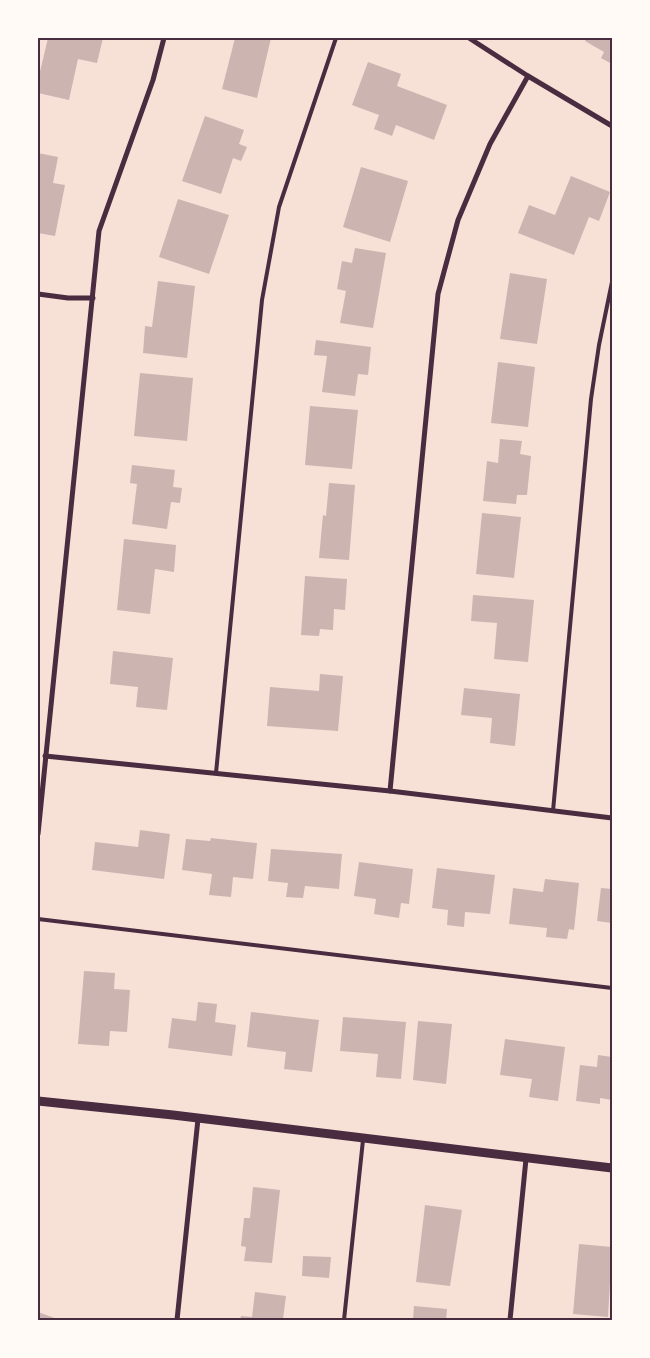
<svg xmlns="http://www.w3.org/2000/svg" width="650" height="1358" font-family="'DejaVu Sans',sans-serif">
	<rect width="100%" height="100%" fill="#f7e1d7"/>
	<g fill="#ccb4b1">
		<path d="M48,38H103L97,63L78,59L69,100L38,93V80Z"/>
		<path d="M235,38H271L257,98L222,89Z"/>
		<path d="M587,38H612V64L601,58L604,52L585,41Z"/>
		<path d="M368,62L401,74L397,86L447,105L434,140L396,125L392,136L374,129L379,115L352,105Z"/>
		<path d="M205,116L244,130L239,144L247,147L241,161L233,158L221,194L182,181Z"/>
		<path d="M38,153L58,157L53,183L65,185L55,236L38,233Z"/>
		<path d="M361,167L408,181L390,242L343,227Z"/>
		<path d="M571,176L610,192L599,221L589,217L574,255L518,233L529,205L555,215Z"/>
		<path d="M178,199L229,215L209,274L159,257Z"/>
		<path d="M355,248L386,253L373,328L340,323L346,291L337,289L342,261L352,263Z"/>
		<path d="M510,273L547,279L537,344L500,339Z"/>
		<path d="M158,281L195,286L187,358L143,353L145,326L152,327Z"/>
		<path d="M316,340L371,347L368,375L358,374L355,396L322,392L327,356L314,355Z"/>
		<path d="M498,362L535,367L528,427L491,423Z"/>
		<path d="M140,373L193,378L187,441L134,436Z"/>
		<path d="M310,406L358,410L352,469L305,465Z"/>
		<path d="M500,439L522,441L520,454L531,456L527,495H517L516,504L483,501L487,461L498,463Z"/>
		<path d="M132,465L175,470L173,487L182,488L180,503L171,502L167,529L132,524L137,484L130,483Z"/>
		<path d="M329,483L355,485L349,560L319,558L323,515L326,516Z"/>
		<path d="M482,513L521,517L514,578L476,574Z"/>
		<path d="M124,539L176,545L174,572L155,569L150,614L117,610Z"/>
		<path d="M305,576L347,579L345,610L334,609L333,630L320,629L319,636L301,635Z"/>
		<path d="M473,595L534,600L528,662L494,659L497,623L471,621Z"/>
		<path d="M113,651L173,658L167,710L136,707L138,687L110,684Z"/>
		<path d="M320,674L343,676L338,731L267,726L270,687L319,691Z"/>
		<path d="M464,688L520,694L515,746L490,743L492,718L461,715Z"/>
		<path d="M140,830L170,834L164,879L92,870L95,842L138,847Z"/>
		<path d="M211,838L257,843L253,879L233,877L231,897L209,895L212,874L182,870L186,839L210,841Z"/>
		<path d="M271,849L342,854L339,889L305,886L303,898L286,897L288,883L268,881Z"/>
		<path d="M359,862L413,869L409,904L401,903L399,918L374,914L376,899L354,896Z"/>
		<path d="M437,868L495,875L490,914L465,912L464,927L447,925L448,910L432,908Z"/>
		<path d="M545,879L579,883L574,930L569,929L567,939L546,937L547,928L509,924L513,888L543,892Z"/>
		<path d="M601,888L612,889V923L597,921Z"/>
		<path d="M84,971L115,973L114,989L130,990L127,1032L110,1031L109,1046L78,1044Z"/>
		<path d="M198,1002L217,1004L215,1022L236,1025L232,1056L168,1048L172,1018L196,1021Z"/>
		<path d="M251,1012L319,1020L312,1072L284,1069L286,1052L247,1047Z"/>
		<path d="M343,1017L406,1022L401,1079L376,1077L378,1054L340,1051Z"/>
		<path d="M418,1021L452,1024L446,1084L413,1080Z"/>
		<path d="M505,1039L565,1047L558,1101L529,1097L532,1079L500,1075Z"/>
		<path d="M598,1055L612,1057V1100L600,1098V1104L576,1101L580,1065L597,1067Z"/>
		<path d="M253,1187L280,1190L272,1263L244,1261L246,1247L241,1246L244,1218H250Z"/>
		<path d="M425,1205L462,1210L450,1286L416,1282Z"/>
		<path d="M579,1244L612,1247L608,1317L573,1314Z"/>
		<path d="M303,1256L331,1257L329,1278L302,1276Z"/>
		<path d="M255,1292L286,1296L283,1319L288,1320H240L241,1316L252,1317Z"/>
		<path d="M414,1306L447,1309L446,1320H413Z"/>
		<path d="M38,1312L60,1320H38Z"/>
	</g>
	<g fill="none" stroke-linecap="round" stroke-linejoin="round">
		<g stroke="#4a2c40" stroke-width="4">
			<path d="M216,773L262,300L279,207L336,38"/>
			<path d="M553,811L591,399L599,345L612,282"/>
			<path d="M38,919L612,988"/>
			<path d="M344,1320L363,1140"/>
		</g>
		<g stroke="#4a2c40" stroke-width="5">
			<path d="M469,38L528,76L612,126"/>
			<path d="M38,294L68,298H93"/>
			<path d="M45,756L390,791L612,818"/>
			<path d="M390,791L438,294L458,220L490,144L528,76"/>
			<path d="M38,834L99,231L153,80L164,38"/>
			<path d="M177,1320L198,1119"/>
			<path d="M510,1320L526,1159"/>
		</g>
		<path stroke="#4a2c40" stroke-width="9" d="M38,1101L173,1115L612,1168"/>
	</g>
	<rect width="650" height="1358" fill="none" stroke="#fffaf5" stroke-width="78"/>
	<rect x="39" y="39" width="572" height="1280" fill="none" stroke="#4a2c40" stroke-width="2"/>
</svg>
